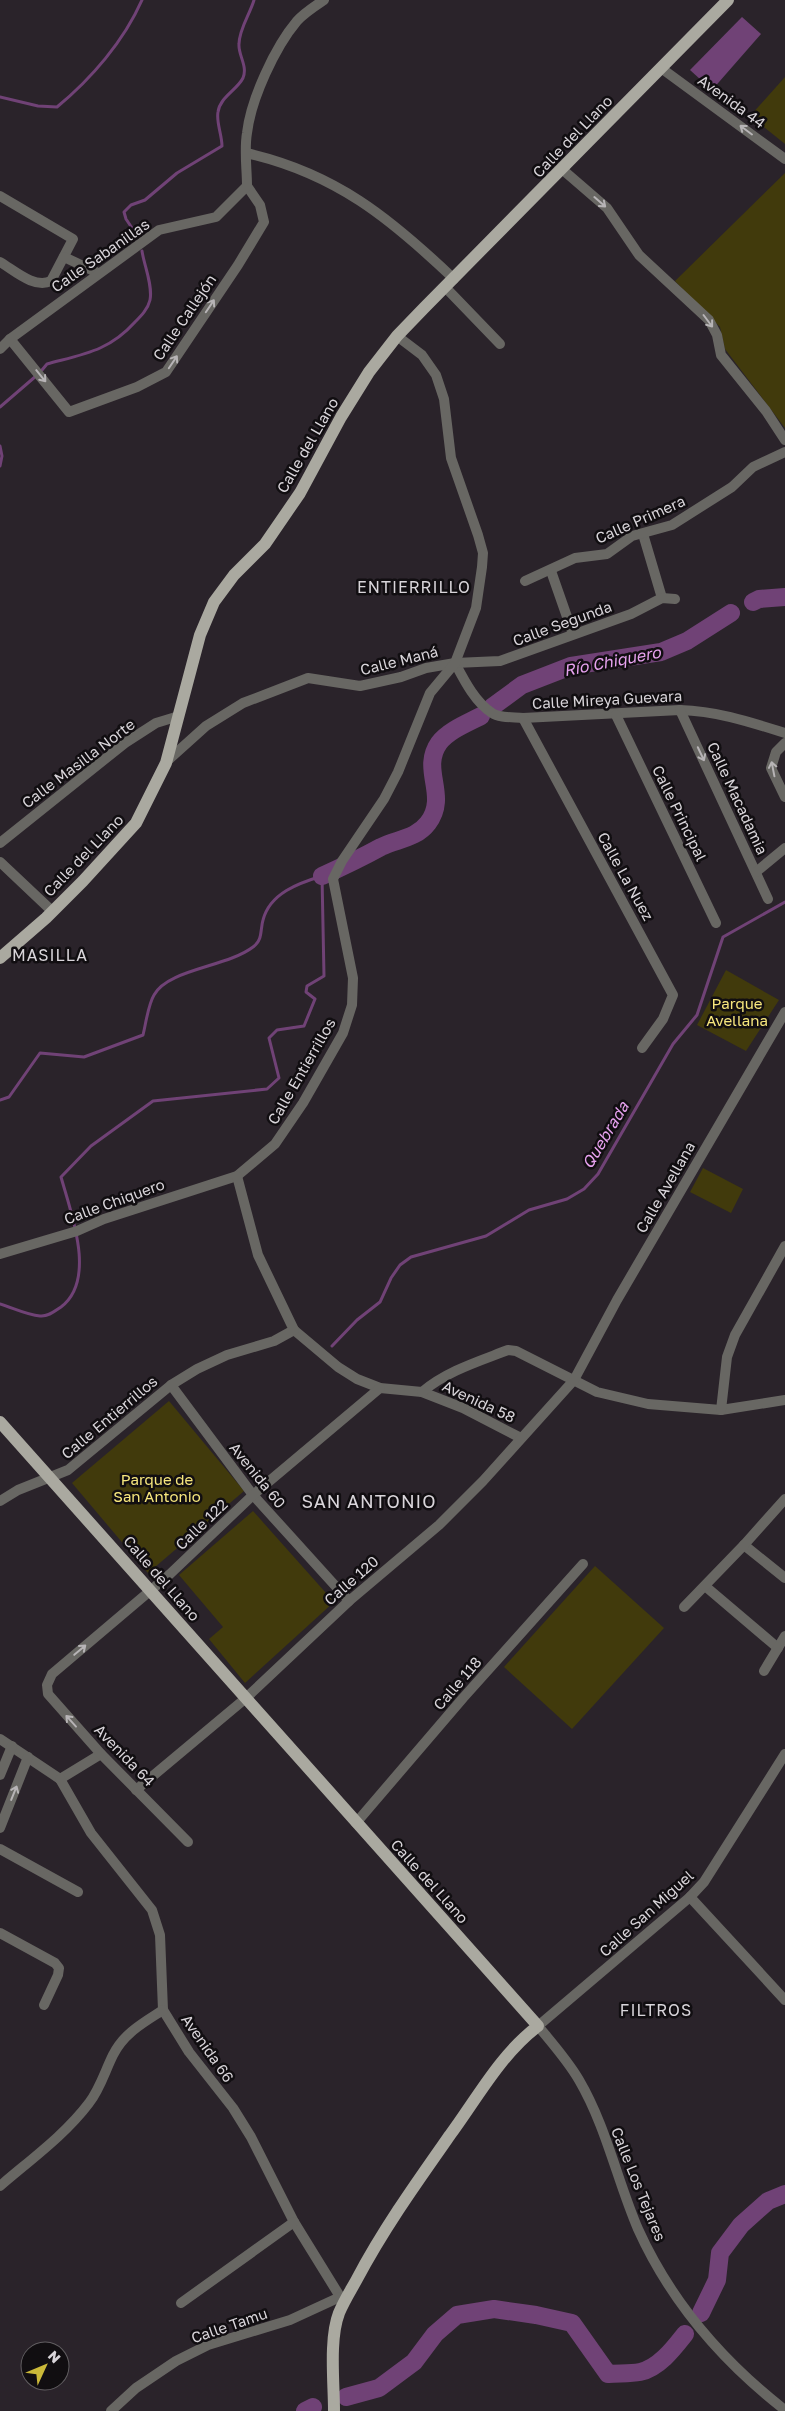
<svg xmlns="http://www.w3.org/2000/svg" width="785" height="2411" font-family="'Golos Text',sans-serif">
	<rect width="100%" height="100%" fill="#2a232a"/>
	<g fill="#413a0c">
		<path d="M785,77V144L750,116Z"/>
		<path d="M785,173V428L725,349L720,327L675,281Z"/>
		<path d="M726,970L779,1000L746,1051L697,1025Z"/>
		<path d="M703,1168L743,1189L731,1213L690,1192Z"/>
		<path d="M169,1401L244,1491L148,1573L72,1483Z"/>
		<path d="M253,1511L334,1602L245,1683L209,1639L223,1627L179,1575Z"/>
		<path d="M595,1566L664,1628L572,1729L504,1667Z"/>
	</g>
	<path fill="#704276" d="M742,17L761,34L712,90L690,70Z"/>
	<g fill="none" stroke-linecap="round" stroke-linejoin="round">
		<g stroke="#704276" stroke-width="3">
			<path d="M0,97L38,106L57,107C91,79 124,41 142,0"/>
			<path d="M134,231L126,219L124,212L131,205L145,200L177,173L222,146C222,135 216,122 218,112C220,97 237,90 243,78C248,66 238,55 239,44C239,29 250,14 254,0"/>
			<path d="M42,370L47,364C84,354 109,351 135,322C141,316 148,309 150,300C153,286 144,265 142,251"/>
			<path d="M0,407L36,376"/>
			<path d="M0,446L2,456L0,466"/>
			<path d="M0,1100L9,1097L40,1053L84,1057L143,1035C146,1023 148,1005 154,995C168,969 227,967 253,947C263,940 260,930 263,920C270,893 299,883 322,876L324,976L307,986L306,992L315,999L304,1026L277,1030L269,1038L279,1078L267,1089L153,1101L91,1146L61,1177C71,1213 97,1280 61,1307C55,1311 48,1317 40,1316C27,1315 13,1308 0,1304"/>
			<path d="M332,1346L357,1320L380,1302L391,1278L400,1265L411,1257L486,1236L529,1210L567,1199L584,1189L598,1174L673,1044L697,1015L723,937L785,902"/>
		</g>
		<g stroke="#704276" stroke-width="18">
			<path d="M753,602L759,599L785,597"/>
			<path d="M492,707L522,685L571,666L661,652L687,641L731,613"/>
			<path d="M322,876C342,867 361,858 381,847C397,839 416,839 428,823C449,795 420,770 439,743C449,730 468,723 481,716"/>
			<path d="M701,2313L717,2280L720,2253L741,2225L768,2201L785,2194"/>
			<path d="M346,2397L379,2388L414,2362L435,2334L457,2315L494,2309L536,2315L572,2323L608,2374C618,2373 630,2374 640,2372C659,2368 674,2348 685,2334"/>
			<path d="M305,2411L313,2407"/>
		</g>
		<g stroke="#686763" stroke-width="10">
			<path d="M661,68L785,159"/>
			<path d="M246,153C335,173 390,218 454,279"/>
			<path d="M563,170L607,208L639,255L709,320L717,335L721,355L766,411L785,440"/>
			<path d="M0,196L73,239L51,281C34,289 14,270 0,262"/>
			<path d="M64,257L98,273"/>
			<path d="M446,288L500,344"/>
			<path d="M10,339L69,412L137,387L166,372L238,265L264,222L260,205L247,186"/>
			<path d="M0,349L10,339L159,230L216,217L247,186C247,169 244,150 247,133C251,99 275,47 297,21C304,13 315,6 324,0"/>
			<path d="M643,534L662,598"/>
			<path d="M551,571L573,634"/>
			<path d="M525,581L575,558L607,554L632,536L672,525L732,487L753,467L785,452"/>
			<path d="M455,663C464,680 475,702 492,713C499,718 514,717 523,718L680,710C717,711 750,722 785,733"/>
			<path d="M680,710L768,899"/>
			<path d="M616,715L716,923"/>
			<path d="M523,718L673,995L663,1019L642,1048"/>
			<path d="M785,743L776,752L771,768L785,797"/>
			<path d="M166,762L206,726L243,703L308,678L360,686L401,677L426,668L455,663L500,661L631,614L662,598L675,599"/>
			<path d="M0,843L125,743L156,723L179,716"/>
			<path d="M0,862L52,911"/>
			<path d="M756,872L785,848"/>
			<path d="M0,1254L77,1231L104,1219L237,1176L275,1144L303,1103L343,1033L352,1005L353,978L333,879L342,861L384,799L398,772L430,693L455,663L476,608L482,567L483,553L478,535L451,458L444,399L436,375L422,355L397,336"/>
			<path d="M294,1330L338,1367L357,1379L380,1388L422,1392L463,1408L521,1438"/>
			<path d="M171,1385L253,1495L349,1601"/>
			<path d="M422,1392C447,1371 477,1362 508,1350L516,1351L597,1392L648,1404L721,1410L785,1400"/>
			<path d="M721,1410L727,1357L735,1335L785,1246"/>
			<path d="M0,1501L18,1490L68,1470L171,1385L197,1369L227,1355L274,1341L294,1330L258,1255L237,1176"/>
			<path d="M744,1545L785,1578"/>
			<path d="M705,1586L778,1648"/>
			<path d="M684,1607L744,1545L785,1499"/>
			<path d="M764,1671L785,1636"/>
			<path d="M0,1739L60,1779L101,1754"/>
			<path d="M785,1754L704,1882L690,1897L538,2026C552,2043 568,2061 579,2080C606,2126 617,2180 638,2229C671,2302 722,2361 785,2410"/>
			<path d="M0,1775L12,1746"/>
			<path d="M60,1779L91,1833L152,1910L160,1935L163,2010L189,2052L233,2108L251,2137L294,2222L344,2303"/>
			<path d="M136,1790L246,1698L349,1601L439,1525L483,1481L574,1380L617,1300L785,1012"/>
			<path d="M356,1823L463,1698L583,1564"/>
			<path d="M0,1828L28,1757"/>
			<path d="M188,1842L101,1754L48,1694L47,1685L52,1674L170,1574L253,1495L380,1388"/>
			<path d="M0,1849L78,1892"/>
			<path d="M690,1897L785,2000"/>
			<path d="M0,1933L55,1963L59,1968L58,1975L44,2005"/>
			<path d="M0,2186C30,2160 65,2135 89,2103C100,2089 105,2071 113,2055C124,2033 143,2023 163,2010"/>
			<path d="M181,2303L294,2222"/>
			<path d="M111,2411L136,2388L176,2361L208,2345L290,2320L340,2297"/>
		</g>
		<g stroke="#aaa9a0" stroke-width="12">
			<path d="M0,958L46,918L83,881L136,823L166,763L200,635L214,602L234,575L265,544L300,493L341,417L369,372L397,336L424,308L728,0"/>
			<path d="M0,1422L538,2026C500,2055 478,2097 450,2135C417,2182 384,2228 357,2279C351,2290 344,2301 339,2313C329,2339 334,2382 334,2411"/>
		</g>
	</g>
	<defs><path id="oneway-shaft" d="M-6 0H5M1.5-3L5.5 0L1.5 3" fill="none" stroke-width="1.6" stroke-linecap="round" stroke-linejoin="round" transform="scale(1.25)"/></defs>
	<g stroke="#b7b4b6">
		<use href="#oneway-shaft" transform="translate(746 130) rotate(-143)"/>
		<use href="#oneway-shaft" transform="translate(600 202) rotate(41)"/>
		<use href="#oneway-shaft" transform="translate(210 306) rotate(-56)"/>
		<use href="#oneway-shaft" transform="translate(708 321) rotate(53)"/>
		<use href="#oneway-shaft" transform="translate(173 362) rotate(-56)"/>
		<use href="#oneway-shaft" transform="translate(41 376) rotate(51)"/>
		<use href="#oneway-shaft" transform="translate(701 754) rotate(65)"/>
		<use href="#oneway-shaft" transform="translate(773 769) rotate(-101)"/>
		<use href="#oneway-shaft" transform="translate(80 1650) rotate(-40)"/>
		<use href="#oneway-shaft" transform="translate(71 1721) rotate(-132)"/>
		<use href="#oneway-shaft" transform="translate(14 1793) rotate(-68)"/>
	</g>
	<g text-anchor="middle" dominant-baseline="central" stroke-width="5" stroke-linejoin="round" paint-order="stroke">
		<g font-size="15" fill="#d9d5da" stroke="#110e11">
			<text transform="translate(732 101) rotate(36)">Avenida 44</text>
			<text transform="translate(572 136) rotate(-46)">Calle del Llano</text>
			<text transform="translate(100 255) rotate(-35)">Calle Sabanillas</text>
			<text transform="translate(184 317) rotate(-56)">Calle Callejón</text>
			<text transform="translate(307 445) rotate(-60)">Calle del Llano</text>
			<text transform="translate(640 519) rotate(-24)">Calle Primera</text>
			<text transform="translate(562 623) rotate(-20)">Calle Segunda</text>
			<text transform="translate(399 660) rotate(-14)">Calle Maná</text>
			<text transform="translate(607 699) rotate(-3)">Calle Mireya Guevara</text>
			<text transform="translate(78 763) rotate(-37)">Calle Masilla Norte</text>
			<text transform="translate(738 798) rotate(65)">Calle Macadamia</text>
			<text transform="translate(680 813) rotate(64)">Calle Principal</text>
			<text transform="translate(83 855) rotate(-46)">Calle del Llano</text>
			<text transform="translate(626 876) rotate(61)">Calle La Nuez</text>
			<text transform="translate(301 1071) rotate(-60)">Calle Entierrillos</text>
			<text transform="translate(665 1187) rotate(-60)">Calle Avellana</text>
			<text transform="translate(114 1201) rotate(-20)">Calle Chiquero</text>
			<text transform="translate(479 1401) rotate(25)">Avenida 58</text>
			<text transform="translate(109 1417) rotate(-40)">Calle Entierrillos</text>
			<text transform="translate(258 1475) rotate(51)">Avenida 60</text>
			<text transform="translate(201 1524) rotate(-44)">Calle 122</text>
			<text transform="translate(162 1578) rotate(49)">Calle del Llano</text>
			<text transform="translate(351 1580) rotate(-41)">Calle 120</text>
			<text transform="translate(457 1683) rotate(-49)">Calle 118</text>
			<text transform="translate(125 1755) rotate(46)">Avenida 64</text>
			<text transform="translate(430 1881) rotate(48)">Calle del Llano</text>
			<text transform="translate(646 1913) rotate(-42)">Calle San Miguel</text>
			<text transform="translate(208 2048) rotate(55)">Avenida 66</text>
			<text transform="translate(639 2184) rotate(68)">Calle Los Tejares</text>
			<text transform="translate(229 2325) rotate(-19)">Calle Tamu</text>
		</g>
		<g font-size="15" fill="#f7e77d" stroke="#110e11">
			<text x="737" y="1003">Parque<tspan x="737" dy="17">Avellana</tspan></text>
			<text x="157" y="1479">Parque de<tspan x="157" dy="17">San Antonio</tspan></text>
		</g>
		<g font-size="16" letter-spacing="1" fill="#d9d5da" stroke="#110e11">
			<text x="414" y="587">ENTIERRILLO</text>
			<text x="50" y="955">MASILLA</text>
			<text x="656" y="2010">FILTROS</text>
		</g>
		<g font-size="16" font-style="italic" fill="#e7a2ef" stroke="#110e11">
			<text transform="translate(612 661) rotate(-11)">Río Chiquero</text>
			<text transform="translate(605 1135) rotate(-59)">Quebrada</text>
		</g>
		<g font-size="18" letter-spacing="1" fill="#d9d5da" stroke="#110e11">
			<text x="369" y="1501">SAN ANTONIO</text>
		</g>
	</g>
	<g transform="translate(45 2366) rotate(46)"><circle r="24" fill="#110e11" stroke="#615e61"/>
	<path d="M0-4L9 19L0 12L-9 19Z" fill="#cbb939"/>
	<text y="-8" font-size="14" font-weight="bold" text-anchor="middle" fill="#d9d5da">N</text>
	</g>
</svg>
